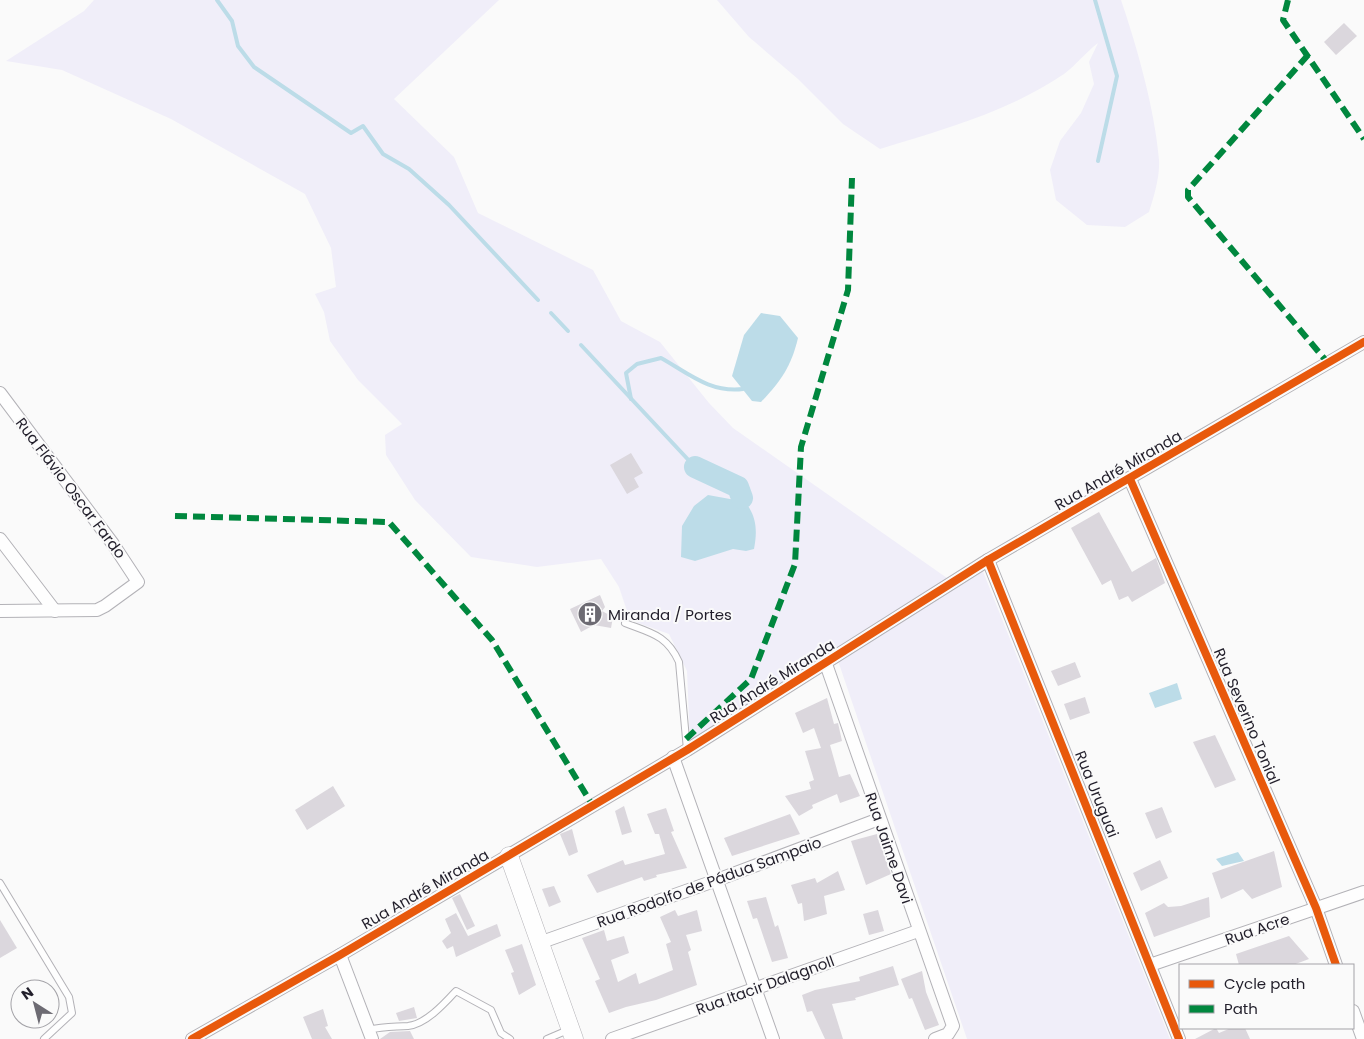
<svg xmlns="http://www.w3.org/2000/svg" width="1364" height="1039" font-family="Poppins,sans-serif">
	<rect width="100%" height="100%" fill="#fafafa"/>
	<g fill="#f0eef9">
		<path d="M94,0H499L394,99L454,157L478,213L593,270L621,321L660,342L709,403L733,428L947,578L978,559L1170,1039H967L835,652L690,743L687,671L669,634L630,620L619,587L601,559L537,567L471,557L415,500L386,455L385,435L402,424L358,380L330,341L324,312L315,294L336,287L331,248L305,194L171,119L62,70L6,61L84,11Z"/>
		<path d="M717,0H1121C1137,47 1155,110 1159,160C1160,177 1154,196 1149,212L1125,227L1087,225L1056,200L1050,170L1060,141L1081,113L1094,84L1089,62L1098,43C1086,52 1076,65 1064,74C1008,112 944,129 880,149L843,124L798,79L749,37Z"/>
	</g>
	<g fill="#bcdce8">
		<path d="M761,313L780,316L798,338C791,367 781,381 761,402L752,401L732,376L744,335Z"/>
		<path d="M708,495L741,501L742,498C756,514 758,528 754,549L746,551L733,549L695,561L681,557L682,526L694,506Z"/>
		<path d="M1177,683L1182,699L1155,708L1149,693Z"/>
		<path d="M1238,852L1244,861L1222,866L1216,859Z"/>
	</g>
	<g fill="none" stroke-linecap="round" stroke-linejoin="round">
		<g stroke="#bcdce8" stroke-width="4">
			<path d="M217,0L232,21L238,46L254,67L351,133L363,126L383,154L409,169L449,205L538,300"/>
			<path d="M1095,0L1117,76L1098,161"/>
			<path d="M551,313L568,331"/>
			<path d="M581,345L695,467"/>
			<path d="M631,399L626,373L637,364L661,358C688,373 710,393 743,389"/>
		</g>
		<path stroke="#bcdce8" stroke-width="22" d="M695,467L738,487L742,498"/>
	</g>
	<g fill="#dbd7dd">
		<path d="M1344,23L1357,36L1336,55L1324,42Z"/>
		<path d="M631,453L643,473L634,478L639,487L627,494L610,465Z"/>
		<path d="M1099,512L1132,572L1156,558L1165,583L1132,602L1128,596L1119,600L1111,580L1102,585L1071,528Z"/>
		<path d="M600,595L605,607L602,611L613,617L611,628L594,625L581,632L570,609Z"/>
		<path d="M1075,662L1081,677L1058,686L1051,671Z"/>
		<path d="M1085,697L1090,713L1070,720L1064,704Z"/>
		<path d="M827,698L834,724L838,723L842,741L830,745L839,777L850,774L860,796L840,803L837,794L812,805L813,808L799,816L785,796L811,789L809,782L814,780L805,751L821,748L814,728L803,733L795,713Z"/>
		<path d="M1215,735L1236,780L1215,788L1193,742Z"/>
		<path d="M333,786L345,806L307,830L295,810Z"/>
		<path d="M624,806L632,832L622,835L615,811Z"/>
		<path d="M1162,807L1172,832L1156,839L1145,813Z"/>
		<path d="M666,808L674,831L671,832L687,868L656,875L657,877L644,881L642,877L597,893L587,875L623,860L625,865L665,854L659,834H655L647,814Z"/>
		<path d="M790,814L800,834L732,856L724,838Z"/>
		<path d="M572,829L578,852L569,856L560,834Z"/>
		<path d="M877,834L891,874L866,885L851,841Z"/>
		<path d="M1274,851L1282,887L1252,899L1243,889L1221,899L1212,873Z"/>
		<path d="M1160,860L1168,878L1141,891L1133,873Z"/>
		<path d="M838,871L845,890L824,896L827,914L804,921L802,903L798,904L791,885L815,878L817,883Z"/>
		<path d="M554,886L561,902L549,907L542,889Z"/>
		<path d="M460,894L475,926L467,930L452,898Z"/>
		<path d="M766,897L775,927L778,925L788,958L772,962L757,918L753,919L747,901Z"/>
		<path d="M1209,897L1210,917L1154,937L1145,913L1164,903L1168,907L1181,906Z"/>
		<path d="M675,910L678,916L697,910L702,931L686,935L691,950L688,952L697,985L656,1000L626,1007L609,1013L595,981L600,979L582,938L604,930L607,941L624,936L629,953L611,960L618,982L636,973L639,984L673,970L666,944L671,942L660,917Z"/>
		<path d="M878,910L884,931L869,935L863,914Z"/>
		<path d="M456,913L468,936L497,924L501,936L456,957L453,946L447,949L442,941L451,933L445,919Z"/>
		<path d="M0,920L17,948L0,958Z"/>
		<path d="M1289,936L1309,959L1293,965H1239L1236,954Z"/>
		<path d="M522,944L536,985L519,995L511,973L514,972L505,950Z"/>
		<path d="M893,966L899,985L855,998L856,1000L832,1004L843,1039H825L812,1011L807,1012L802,995L815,990L860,981L859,977Z"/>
		<path d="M922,971L926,992L939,1025L925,1030L912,998L909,999L901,979Z"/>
		<path d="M414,1007L417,1018L399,1021L396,1013Z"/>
		<path d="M323,1009L328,1026L325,1027L332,1039H312L303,1017Z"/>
		<path d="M1216,1028L1219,1033L1231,1028H1245L1250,1039H1195Z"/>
		<path d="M410,1031L414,1039H380L390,1032Z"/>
	</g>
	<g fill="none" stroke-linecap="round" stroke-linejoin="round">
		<defs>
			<g id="lane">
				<path d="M625,623C651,633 667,635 679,662L687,750"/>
				<path d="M0,883L69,997L72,1013L44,1039"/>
				<path d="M368,1030C384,1026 393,1027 408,1026C426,1024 444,1004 456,991L491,1010L501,1033L510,1039"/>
				<path d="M547,1039L568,1030"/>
			</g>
			<g id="street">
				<path d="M0,393L113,544L138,582L105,606L97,610L0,611"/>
				<path d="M1130,479L1316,908L1336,965"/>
				<path d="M0,539L55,611"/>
				<path d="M988,560L1179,1039"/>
				<path d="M826,664L953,1026L948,1034L935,1039"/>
				<path d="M673,757L773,1039"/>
				<path d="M539,943L717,880L879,819"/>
				<path d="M340,955L372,1039"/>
				<path d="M1150,965L1364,892"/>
				<path d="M1353,1011L1363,1039"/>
				<path d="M192,1039L340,955L687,750L988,560L1364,342"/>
				<path d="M612,1039L918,931"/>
			</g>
			<path id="secondary" d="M509,856L574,1039"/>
		</defs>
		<use href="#lane" stroke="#b3b2b7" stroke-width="8"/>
		<use href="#street" stroke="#b3b2b7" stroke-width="14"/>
		<use href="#secondary" stroke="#b3b2b7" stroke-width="19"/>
		<use href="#lane" stroke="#fefefe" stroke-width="6"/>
		<use href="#street" stroke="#fefefe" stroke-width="12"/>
		<use href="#secondary" stroke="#fefefe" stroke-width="18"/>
		<g stroke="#00873e" stroke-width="6" stroke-dasharray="12 6" stroke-linecap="butt">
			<path d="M1288,0L1283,20L1364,139"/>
			<path d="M1308,55L1188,190V197L1328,363"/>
			<path d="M175,516L389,522L492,640L593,806"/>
			<path d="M686,739L751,679L795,564L801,447L848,290L852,178"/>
		</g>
		<defs>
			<g id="cycleway">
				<path d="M1130,479L1316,908L1336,965"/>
				<path d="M988,560L1179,1039"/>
				<path d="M192,1039L340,955L687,750L988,560L1364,342"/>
			</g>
		</defs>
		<use href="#cycleway" stroke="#fafafa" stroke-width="11"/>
		<use href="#cycleway" stroke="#e8590c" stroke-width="8"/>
	</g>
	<defs>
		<symbol id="building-disc" viewBox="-11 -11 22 22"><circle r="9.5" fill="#6d6b73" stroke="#fafafa"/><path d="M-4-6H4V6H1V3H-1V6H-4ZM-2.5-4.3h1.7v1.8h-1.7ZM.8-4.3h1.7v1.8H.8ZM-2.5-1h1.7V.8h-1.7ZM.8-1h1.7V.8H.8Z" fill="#fff"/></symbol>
	</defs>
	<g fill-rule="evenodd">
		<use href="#building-disc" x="576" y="600" width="28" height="28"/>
	</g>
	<g text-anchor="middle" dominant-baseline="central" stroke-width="4" stroke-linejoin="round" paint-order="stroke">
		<g font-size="15" fill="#211e2a" stroke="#fafafa">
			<text transform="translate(1118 470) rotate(-30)">Rua André Miranda</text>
			<text transform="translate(71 488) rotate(53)">Rua Flávio Oscar Fardo</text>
			<text transform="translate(772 681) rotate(-32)">Rua André Miranda</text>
			<text transform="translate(1247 716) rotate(67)">Rua Severino Tonial</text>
			<text transform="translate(1097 794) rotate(68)">Rua Uruguai</text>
			<text transform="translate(889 848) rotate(71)">Rua Jaime Davi</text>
			<text transform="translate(709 882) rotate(-20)">Rua Rodolfo de Pádua Sampaio</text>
			<text transform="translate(425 889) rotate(-30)">Rua André Miranda</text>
			<text transform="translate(1257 929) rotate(-19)">Rua Acre</text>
			<text transform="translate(765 985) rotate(-20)">Rua Itacir Dalagnoll</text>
		</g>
		<g font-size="15" fill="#211e2a" stroke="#fafafa" text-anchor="start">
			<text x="608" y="614">Miranda / Portes</text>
		</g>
	</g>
	<rect x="1179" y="964" width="175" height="65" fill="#fafafa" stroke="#a3a2a7"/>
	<rect x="1189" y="980" width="25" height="8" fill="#e8590c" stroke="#a3a2a7"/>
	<text x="1224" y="989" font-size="15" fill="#211e2a">Cycle path</text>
	<rect x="1189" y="1005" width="25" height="8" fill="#00873e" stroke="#a3a2a7"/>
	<text x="1224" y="1014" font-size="15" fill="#211e2a">Path</text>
	<g transform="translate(35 1004) rotate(324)"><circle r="24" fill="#fafafa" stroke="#a3a2a7"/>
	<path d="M0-4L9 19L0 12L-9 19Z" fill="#6d6b73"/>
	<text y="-8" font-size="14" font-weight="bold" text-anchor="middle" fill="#211e2a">N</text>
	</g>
</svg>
